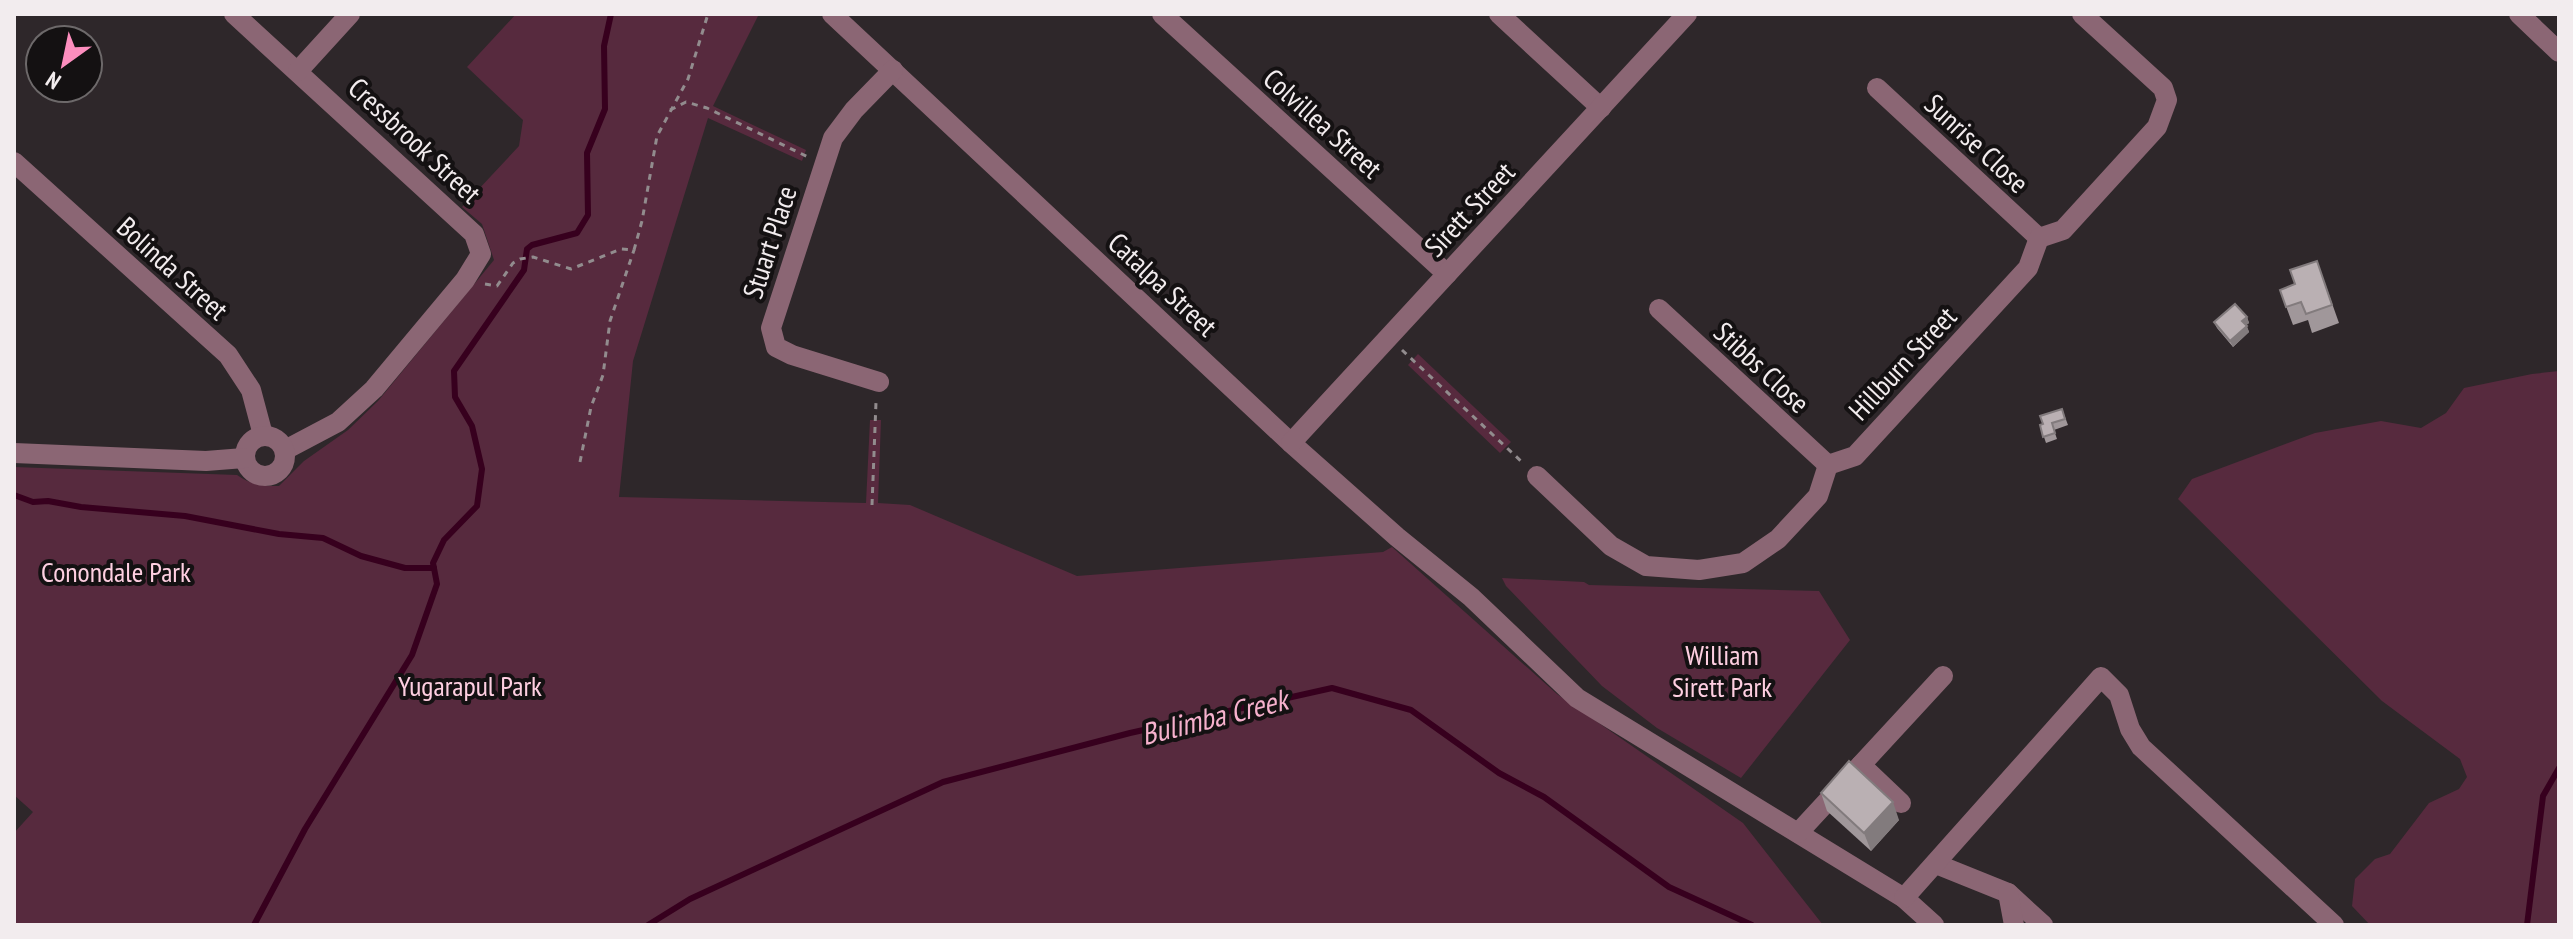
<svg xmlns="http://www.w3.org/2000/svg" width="2573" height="939" font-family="'PT Sans Narrow',sans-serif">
	<rect width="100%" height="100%" fill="#2e272a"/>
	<g fill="#572a3e">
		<path d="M516,14H759L713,106L806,150L802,161L708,118L633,361L619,497L866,503L870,420H881L878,503L910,505L1077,576L1383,552L1392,547L1557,694L1743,823L1823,925H14V833L33,812L14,795V467L237,475C252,485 262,486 279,486L304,461L348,430L378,401L494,260L482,224L462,207L519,146L523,120L467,67Z"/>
		<path d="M1418,354L1511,442L1500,453L1408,365Z"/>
		<path d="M2559,371V925H2370L2352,906L2355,879L2375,859L2390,854L2429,803L2459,789L2467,777L2460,759L2382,701L2178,499L2192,479L2315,433L2381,421L2421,428L2446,413L2464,388L2532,374Z"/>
		<path d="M1502,578L1584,582L1589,585L1819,591L1850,640L1741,778L1657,728L1602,686L1506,586Z"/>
	</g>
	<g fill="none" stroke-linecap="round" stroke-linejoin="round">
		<g stroke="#37001e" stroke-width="6">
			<path d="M14,495L33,502L48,501L81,507L185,516L279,534L323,538L361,556L405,568H434"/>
			<path d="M254,925L305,829L412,655L437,584L433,563L444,540L477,506L482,469L472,426L455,397L454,371L524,270L527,249L532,245L577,233L588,215L587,153L605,109L604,46L611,14"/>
			<path d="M648,925L690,899L943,782L1130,733L1332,688L1411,710L1499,773L1544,797L1669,887L1752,925"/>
			<path d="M2527,925L2543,796L2559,768"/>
		</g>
		<g stroke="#928c8e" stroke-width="3" stroke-dasharray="6 6" stroke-linecap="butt">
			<path d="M670,110L686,102L707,108L808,157"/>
			<path d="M485,284L497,286L513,263L520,259L533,257L571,269L621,249L634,250L642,221L657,136L688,79L708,14"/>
			<path d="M1402,350L1522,462"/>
			<path d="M580,462L591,407L603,375L610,321L634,250"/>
			<path d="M872,505L876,402"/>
		</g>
		<g stroke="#8b6674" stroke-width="20">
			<path d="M234,14L474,234L481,254L465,280L374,389L338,422L285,450"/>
			<path d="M832,14L1291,443L1397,537L1471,597L1577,698L1904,898L1934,925"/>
			<path d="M1162,14L1447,274"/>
			<path d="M1499,14L1601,108"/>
			<path d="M2519,14L2559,52"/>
			<path d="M298,71L350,14"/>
			<path d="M1877,88L2039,238"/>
			<path d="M14,162L228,355L251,390L263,435"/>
			<path d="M1659,309L1828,465"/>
			<path d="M879,382L792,355L776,347L771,328L833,138L854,110L893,70"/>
			<circle cx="265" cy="456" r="20"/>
			<path d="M1291,443L1687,14"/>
			<path d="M14,453L206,461L244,458"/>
			<path d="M1537,476L1611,546L1646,566L1699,570L1743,563L1778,539L1818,496L1828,465L1855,456L2028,268L2039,238L2063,230L2157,127L2167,100L2163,88L2082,14"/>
			<path d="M1861,765L1901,803"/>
			<path d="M1798,833L1943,676"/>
			<path d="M1936,864L2008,893L2043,925"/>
			<path d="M2008,893L2014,925"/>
			<path d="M1904,898L2101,677L2119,695L2130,729L2141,747L2334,925"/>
		</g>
	</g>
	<g fill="#a0979a">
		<path d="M2317,261L2339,323L2312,333L2308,320L2293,325L2280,290L2295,284Z"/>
		<path d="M2247,317L2249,323L2246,325L2249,332L2233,347L2217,328L2214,322Z"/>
		<path d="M2062,409L2068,425L2054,430L2057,439L2046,443L2040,425L2043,424Z"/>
		<path d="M1821,793L1899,820L1871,851L1827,811Z"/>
	</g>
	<g fill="#827b7d">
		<path d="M2247,317L2249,323L2244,327L2242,321Z"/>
		<path d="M2247,326L2249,332L2233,347L2230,341Z"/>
		<path d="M1893,802L1899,820L1871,851L1864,833Z"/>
	</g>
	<g fill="#bab0b3" stroke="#827b7d" stroke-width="2">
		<path d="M2317,261L2332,305L2306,314L2301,302L2286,307L2280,290L2295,284L2290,270Z"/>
		<path d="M2235,304L2247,317L2242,321L2247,326L2230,341L2214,322Z"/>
		<path d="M2062,409L2065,419L2052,423L2055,433L2043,437L2040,425L2043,424L2040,416Z"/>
		<path d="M1849,761L1893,802L1864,833L1821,793Z"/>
	</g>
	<g text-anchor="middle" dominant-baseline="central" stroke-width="8" stroke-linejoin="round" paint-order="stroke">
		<g font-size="28" fill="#f2ecee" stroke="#141112">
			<text transform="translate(1323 123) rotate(42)">Colvillea Street</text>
			<text transform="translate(415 140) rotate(43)">Cressbrook Street</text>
			<text transform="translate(1977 143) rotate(43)">Sunrise Close</text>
			<text transform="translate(1469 209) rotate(-47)">Sirett Street</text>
			<text transform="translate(769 242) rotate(-72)">Stuart Place</text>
			<text transform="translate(173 268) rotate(42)">Bolinda Street</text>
			<text transform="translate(1163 284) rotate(43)">Catalpa Street</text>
			<text transform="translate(1902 363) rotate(-47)">Hillburn Street</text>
			<text transform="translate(1762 367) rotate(43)">Stibbs Close</text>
		</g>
		<g font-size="28" fill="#fecfe1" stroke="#141112">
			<text x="116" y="571">Conondale Park</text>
			<text x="1722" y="654">William<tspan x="1722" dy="32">Sirett Park</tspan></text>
			<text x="470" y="685">Yugarapul Park</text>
		</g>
		<g font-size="30" font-style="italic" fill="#f6b1cd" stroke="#141112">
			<text transform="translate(1214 716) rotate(-14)">Bulimba Creek</text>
		</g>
	</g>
	<rect width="2573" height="939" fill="none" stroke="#f2ecee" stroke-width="32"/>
	<g transform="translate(64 64) rotate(213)"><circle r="38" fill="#141112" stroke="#6d696a" stroke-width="2"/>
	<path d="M0-6L14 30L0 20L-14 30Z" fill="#fd8ebe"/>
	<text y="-12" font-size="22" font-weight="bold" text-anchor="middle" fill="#f2ecee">N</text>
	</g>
</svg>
